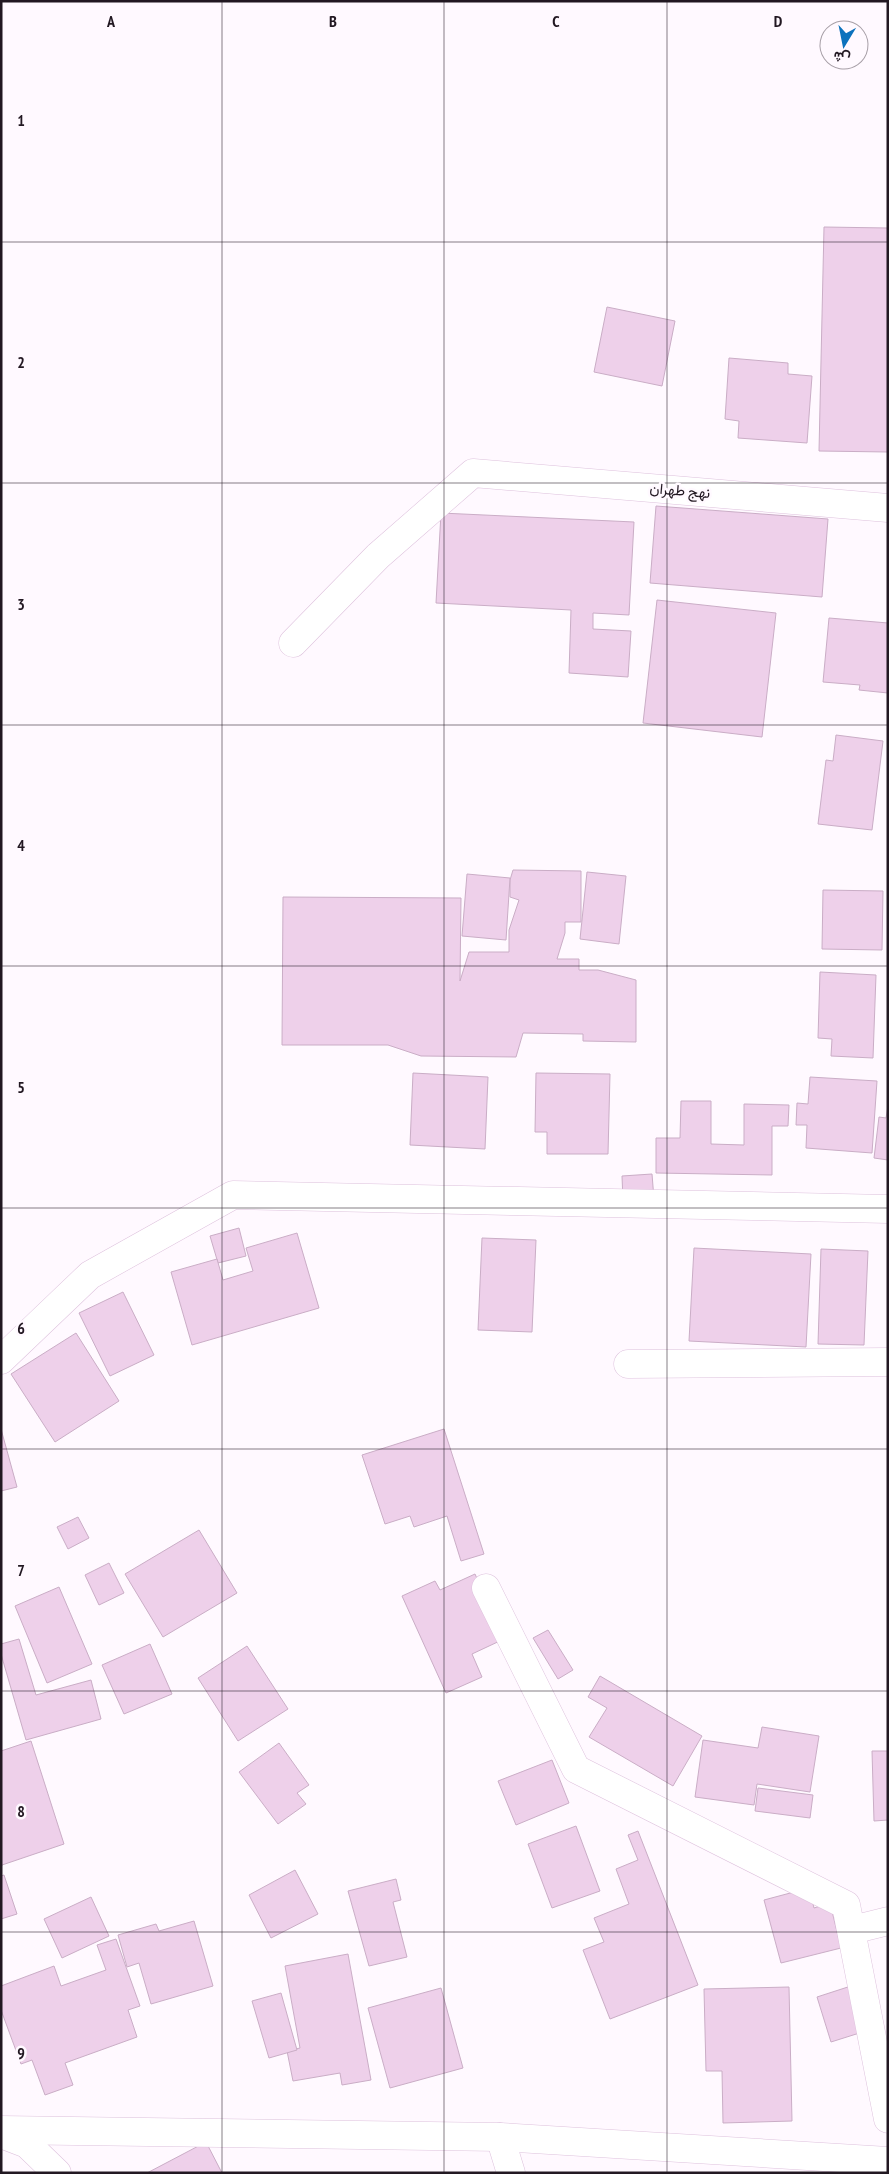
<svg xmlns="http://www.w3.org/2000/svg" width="889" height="2174" font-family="'PT Sans Narrow',Vazirmatn,sans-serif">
	<rect width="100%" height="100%" fill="#fff9ff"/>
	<g fill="#eed0ea" stroke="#caadc6">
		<path d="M824,227L888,228V452L819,451Z"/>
		<path d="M607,307L675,321L662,386L594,372Z"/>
		<path d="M729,358L788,363V374L812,376L807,443L738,438L739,421L725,419Z"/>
		<path d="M656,506L828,519L822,597L650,583Z"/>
		<path d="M441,513L634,522L629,615L593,613V629L631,631L628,677L569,673L571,610L436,603Z"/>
		<path d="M657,600L776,613L762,737L643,723Z"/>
		<path d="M829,618L888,623V693L859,690L860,685L823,682Z"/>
		<path d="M836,735L883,741L872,830L818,824L826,760L833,761Z"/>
		<path d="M513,870L581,871V922H565V933L557,959H579V970H598L636,980V1042L583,1041V1034L523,1033L516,1057L421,1056L388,1045H282L283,897L461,898L460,981L469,952H509V930L519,900L510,897V880Z"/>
		<path d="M587,872L626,876L619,944L580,939Z"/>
		<path d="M467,874L510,878L506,940L462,936Z"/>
		<path d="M823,890L883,891L882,950L822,949Z"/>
		<path d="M820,972L876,975L873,1058L831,1056L832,1039L818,1038Z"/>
		<path d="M413,1073L488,1077L485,1149L410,1145Z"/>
		<path d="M536,1073L610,1074L608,1154H547V1132H535Z"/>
		<path d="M810,1077L877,1081L872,1153L806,1148L807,1125H796L797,1103L808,1104Z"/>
		<path d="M681,1101H711V1144L744,1145V1104L789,1105L788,1126H772V1175L656,1173V1138H680Z"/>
		<path d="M888,1106V1160L874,1158L879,1117L886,1118Z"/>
		<path d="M652,1174L654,1199L623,1201L622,1176Z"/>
		<path d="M239,1228L246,1256L218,1263L210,1236Z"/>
		<path d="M297,1233L319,1308L192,1345L171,1272L217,1259L223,1280L253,1271L246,1248Z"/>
		<path d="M482,1238L536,1240L532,1332L478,1330Z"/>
		<path d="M694,1248L811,1254L806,1347L689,1341Z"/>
		<path d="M821,1249L868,1251L864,1345L818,1344Z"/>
		<path d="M123,1292L154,1355L110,1376L79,1313Z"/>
		<path d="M76,1333L119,1401L55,1442L11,1374Z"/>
		<path d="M1,1429L17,1487L1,1491Z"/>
		<path d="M444,1429L484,1554L461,1561L447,1516L414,1527L410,1516L385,1524L362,1455Z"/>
		<path d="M78,1517L89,1538L68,1549L57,1527Z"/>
		<path d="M199,1530L237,1593L163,1637L125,1574Z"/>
		<path d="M109,1563L124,1593L99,1605L85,1575Z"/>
		<path d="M475,1574L504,1639L472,1654L482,1677L446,1693L402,1596L435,1581L440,1590Z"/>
		<path d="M59,1587L92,1664L47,1683L15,1606Z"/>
		<path d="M548,1630L573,1670L558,1679L533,1638Z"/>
		<path d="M19,1639L36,1695L91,1680L101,1719L26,1740L1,1654V1644Z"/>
		<path d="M150,1644L172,1694L124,1714L102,1665Z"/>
		<path d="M247,1646L288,1709L238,1741L198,1678Z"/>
		<path d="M600,1676L702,1736L673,1786L589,1737L607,1708L588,1697Z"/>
		<path d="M762,1727L819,1736L810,1792L757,1784L754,1805L695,1797L703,1740L758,1748Z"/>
		<path d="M31,1741L64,1844L2,1865L1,1868V1751Z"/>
		<path d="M279,1743L309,1785L297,1793L306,1804L278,1824L239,1772Z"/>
		<path d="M872,1751H888V1820L874,1821Z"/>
		<path d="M552,1760L569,1803L516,1825L498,1781Z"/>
		<path d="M758,1788L813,1795L810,1818L755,1811Z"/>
		<path d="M576,1826L600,1891L552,1908L528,1844Z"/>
		<path d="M638,1831L698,1985L610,2019L583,1950L604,1942L594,1918L629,1904L616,1869L638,1860L628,1835Z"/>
		<path d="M295,1870L318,1914L271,1938L249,1895Z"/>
		<path d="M4,1875L17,1914L1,1919V1876Z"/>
		<path d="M396,1879L401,1900L393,1902L407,1957L369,1966L348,1891Z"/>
		<path d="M809,1888L814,1908L830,1903L841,1948L781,1963L764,1900Z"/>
		<path d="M91,1897L109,1936L62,1958L44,1919Z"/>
		<path d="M194,1921L213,1986L151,2004L139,1963L127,1967L118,1935L156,1924L159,1931Z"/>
		<path d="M116,1939L140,2006L128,2010L137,2037L65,2063L73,2085L45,2095L32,2060L21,2064L1,2010V1986L54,1966L61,1986L106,1970L97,1945Z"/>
		<path d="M348,1954L371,2080L342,2085L340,2073L293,2081L287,2051L300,2048L285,1966Z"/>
		<path d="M854,1985L869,2030L831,2042L817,1997Z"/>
		<path d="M789,1987L792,2121L723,2123L722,2071H706L704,1989Z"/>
		<path d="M441,1988L463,2068L390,2088L368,2008Z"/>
		<path d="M281,1993L297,2050L269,2058L252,2001Z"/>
		<path d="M206,2142L222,2173H147Z"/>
	</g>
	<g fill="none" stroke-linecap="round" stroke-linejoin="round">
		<defs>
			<g id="minor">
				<path d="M293,643L378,556L473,473L888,508"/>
				<path d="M1,1360L90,1275L233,1195L888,1209"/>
				<path d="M628,1364L888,1362"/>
				<path d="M486,1588L576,1769L846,1905L888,2119"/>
				<path d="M852,1930L888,1921"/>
				<path d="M1,2130L500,2137L888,2161"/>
				<path d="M1,2134L27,2144L57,2173"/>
				<path d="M500,2137L511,2173"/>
			</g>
		</defs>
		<use href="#minor" stroke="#dec2dd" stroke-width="29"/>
		<use href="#minor" stroke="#fff" stroke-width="28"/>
	</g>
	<path fill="none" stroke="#221822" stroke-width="1" stroke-opacity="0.55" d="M222,1V2173M444,1V2173M667,1V2173M1,242H888M1,483H888M1,725H888M1,966H888M1,1208H888M1,1449H888M1,1691H888M1,1932H888"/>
	<g text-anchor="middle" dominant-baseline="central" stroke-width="5" stroke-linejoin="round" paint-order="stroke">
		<g font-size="15" fill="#221822" stroke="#fff9ff">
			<text transform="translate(680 490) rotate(5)">نهج طهران</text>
		</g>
	</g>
	<g font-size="16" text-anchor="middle" font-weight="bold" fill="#221822" stroke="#fff9ff" stroke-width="5" stroke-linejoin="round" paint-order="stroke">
		<text x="111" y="27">A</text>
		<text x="333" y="27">B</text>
		<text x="556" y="27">C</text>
		<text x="778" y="27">D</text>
		<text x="21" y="126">1</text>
		<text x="21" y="368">2</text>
		<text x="21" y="610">3</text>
		<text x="21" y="851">4</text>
		<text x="21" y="1093">5</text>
		<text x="21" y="1334">6</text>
		<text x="21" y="1576">7</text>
		<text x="21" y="1817">8</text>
		<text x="21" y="2059">9</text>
	</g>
	<rect width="889" height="2174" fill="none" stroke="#221822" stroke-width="5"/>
	<g transform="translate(844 45) rotate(190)"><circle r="24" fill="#fff9ff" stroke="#a79fa7"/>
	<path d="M0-4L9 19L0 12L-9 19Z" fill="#0c72bd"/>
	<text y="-8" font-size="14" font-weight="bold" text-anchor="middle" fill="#221822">ش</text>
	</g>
</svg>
